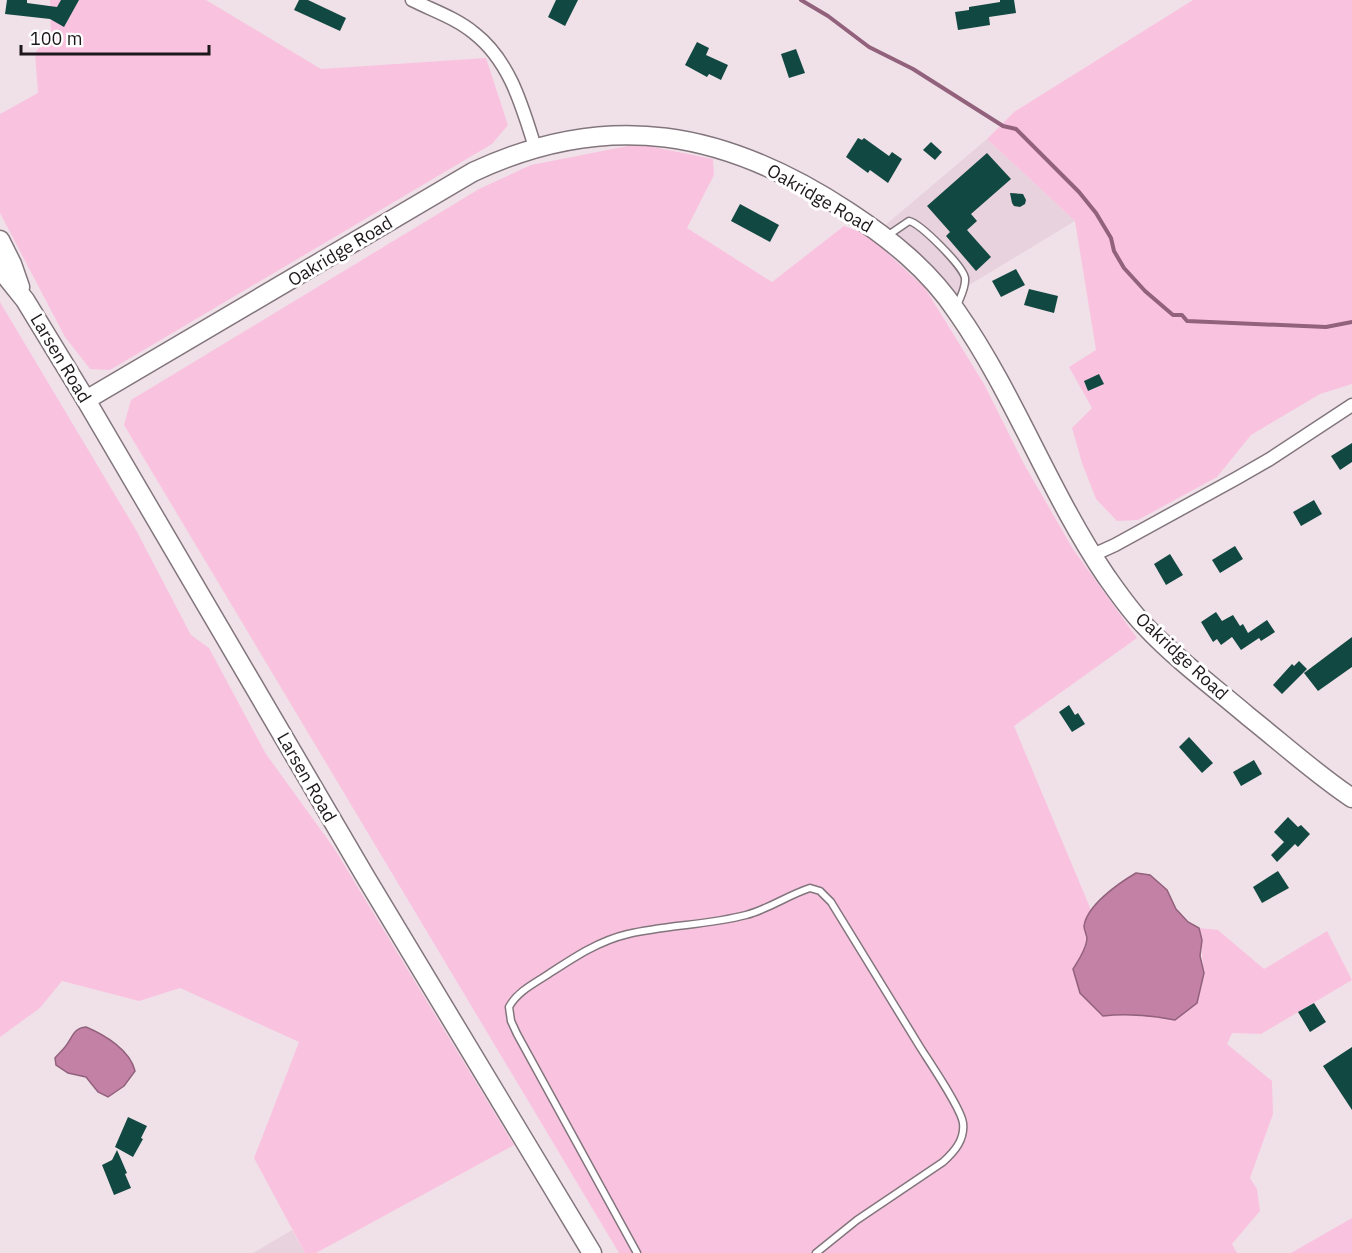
<svg xmlns="http://www.w3.org/2000/svg" width="1352" height="1253" font-family="'IBM Plex Sans',sans-serif">
	<rect width="100%" height="100%" fill="#f0e1e9"/>
	<g fill="#e8d2dd">
		<path d="M987,139L1075,221L953,295L883,227Z"/>
		<path d="M292,1230L305,1253H253Z"/>
	</g>
	<g fill="#f9c3e0">
		<path d="M50,0H206L321,69L486,58L508,125L492,144L110,370L90,369L65,337L0,213V114L38,93L35,53L51,33Z"/>
		<path d="M1193,0H1352V384L1320,394L1251,435L1217,477L1138,520L1117,521L1096,499L1082,463L1072,428L1092,408L1069,367L1096,350L1075,221L987,139L1014,112Z"/>
		<path d="M638,144L713,159L714,175L687,228L772,282L844,226L868,235L925,288L984,384L1024,464L1073,549L1137,638L1014,726L1091,910L1084,926L1087,939L1083,951L1073,969L1103,1016C1129,1013 1150,1015 1175,1020L1204,973C1201,958 1203,943 1199,928L1218,930L1264,969L1327,931L1352,980L1261,1034L1232,1033L1227,1044L1272,1081L1273,1114L1250,1178L1257,1189L1260,1211L1232,1244L1237,1253H619L124,425L131,400L479,189L531,165Z"/>
		<path d="M0,302L136,530L191,635L209,648L266,754L334,848L514,1145L316,1253H305L254,1158L299,1042L180,988L139,1001L62,981L40,1008L0,1037Z"/>
		<path d="M1352,1218V1253H1291Z"/>
	</g>
	<g fill="#c481a6" stroke="#92617c" stroke-width="1.5">
		<path d="M1136,873L1150,875L1167,890L1176,909L1188,922L1199,928L1202,940L1200,956L1204,973L1197,1003L1175,1020C1150,1015 1129,1013 1103,1016L1080,993L1073,969C1078,961 1086,950 1087,939C1087,935 1084,930 1084,926C1087,905 1119,883 1136,873Z"/>
		<path d="M86,1027C105,1035 130,1050 135,1071L124,1086L108,1097L98,1092L86,1077L68,1073L56,1065L55,1058C58,1054 62,1051 65,1047C73,1037 73,1028 86,1027Z"/>
	</g>
	<g fill="none" stroke-linecap="round" stroke-linejoin="round">
		<path stroke="#92617c" stroke-width="4" d="M801,0L828,16L869,47L913,69L1003,126L1016,129L1079,192L1096,213L1111,238L1114,251L1124,268L1145,291L1173,315H1182L1187,321L1326,327L1352,322"/>
	</g>
	<g fill="#124842">
		<path d="M7,0H27V3L57,7L61,0H79L64,27L50,19L5,14Z"/>
		<path d="M299,0H308L346,18L340,31L294,10Z"/>
		<path d="M556,0H578L565,26L548,17Z"/>
		<path d="M1000,0H1014L1016,13L989,17L990,25L958,30L955,12L969,10V7L1000,2Z"/>
		<path d="M697,42L709,48L706,55L728,65L721,80L709,74L707,77L685,65Z"/>
		<path d="M796,49L805,73L789,78L781,54Z"/>
		<path d="M858,138L862,140L864,138L889,156L892,152L902,159L888,183L870,170L868,173L846,157Z"/>
		<path d="M931,142L942,152L935,160L923,150Z"/>
		<path d="M987,153L1011,179L971,214L977,221L967,230L991,257L976,271L946,236L950,232L927,206Z"/>
		<path d="M1010,193L1023,194L1026,200L1025,204L1020,207L1014,206L1012,203Z"/>
		<path d="M740,204L779,225L770,242L731,221Z"/>
		<path d="M1016,269L1025,285L1001,297L992,281Z"/>
		<path d="M1029,289L1058,296L1054,313L1024,305Z"/>
		<path d="M1099,374L1104,384L1088,391L1084,381Z"/>
		<path d="M1352,443V462L1340,470L1331,456Z"/>
		<path d="M1314,500L1322,514L1301,526L1293,512Z"/>
		<path d="M1235,546L1243,559L1220,573L1212,560Z"/>
		<path d="M1170,554L1183,575L1166,585L1154,564Z"/>
		<path d="M1216,612L1222,621L1233,615L1240,626L1243,624L1248,633L1267,620L1275,632L1261,641L1259,638L1241,650L1232,637L1221,645L1217,639L1213,642L1201,622Z"/>
		<path d="M1352,637V667L1318,691L1304,673Z"/>
		<path d="M1299,661L1307,669L1282,694L1273,685L1292,664L1294,666Z"/>
		<path d="M1069,705L1075,715L1078,713L1085,724L1072,732L1059,712Z"/>
		<path d="M1189,737L1213,763L1202,773L1179,747Z"/>
		<path d="M1254,760L1262,774L1241,786L1233,772Z"/>
		<path d="M1288,817L1298,827L1301,825L1310,834L1298,847L1295,844L1277,862L1271,855L1284,842L1274,832Z"/>
		<path d="M1278,871L1289,888L1262,903L1253,887Z"/>
		<path d="M1314,1003L1326,1022L1310,1032L1298,1012Z"/>
		<path d="M1352,1047V1110L1323,1066Z"/>
		<path d="M128,1117L147,1126L141,1138L143,1139L133,1157L115,1147Z"/>
		<path d="M117,1150L127,1173L125,1174L131,1188L114,1195L102,1165L112,1160Z"/>
	</g>
	<g fill="none" stroke-linecap="round" stroke-linejoin="round">
		<defs>
			<g id="lane">
				<path d="M887,236L909,221C921,224 963,266 965,278C966,288 960,297 957,306"/>
				<path d="M637,1253L517,1034L511,1021L509,1007C517,992 533,984 547,975C573,958 598,941 628,934C667,925 708,925 746,915C769,909 788,895 810,888L820,891L831,902C861,950 890,999 920,1047C930,1063 961,1108 963,1123C965,1140 954,1152 943,1162L857,1220L816,1253"/>
			</g>
			<g id="street">
				<path d="M412,0C432,10 456,18 474,33C510,61 522,106 535,147"/>
				<path d="M1093,555L1115,545L1237,478L1270,459L1352,405"/>
			</g>
			<g id="secondary">
				<path d="M0,240L12,264L20,287"/>
				<path d="M0,269L25,300L86,400L365,876L592,1253"/>
				<path d="M86,400L473,172C609,108 726,131 849,212C890,239 929,270 957,312C1015,395 1049,492 1106,576C1118,593 1131,612 1146,627C1177,660 1215,688 1249,717C1283,744 1316,774 1352,798"/>
			</g>
		</defs>
		<use href="#lane" stroke="#82757c" stroke-width="9"/>
		<use href="#street" stroke="#82757c" stroke-width="15"/>
		<use href="#secondary" stroke="#82757c" stroke-width="21"/>
		<use href="#lane" stroke="#fff" stroke-width="6"/>
		<use href="#street" stroke="#fff" stroke-width="12"/>
		<use href="#secondary" stroke="#fff" stroke-width="18"/>
	</g>
	<g text-anchor="middle" dominant-baseline="central" stroke-width="6" stroke-linejoin="round" paint-order="stroke">
		<g font-size="18" fill="#1c171a" stroke="#fff">
			<text transform="translate(820 198) rotate(30)">Oakridge Road</text>
			<text transform="translate(340 251) rotate(-31)">Oakridge Road</text>
			<text transform="translate(61 358) rotate(59)">Larsen Road</text>
			<text transform="translate(1182 656) rotate(43)">Oakridge Road</text>
			<text transform="translate(307 777) rotate(60)">Larsen Road</text>
		</g>
	</g>
	<path d="M21 45v9h188v-9" fill="none" stroke="#1c171a" stroke-width="3"/>
	<text x="30" y="45" font-size="18" fill="#1c171a" stroke="#ffffff" stroke-width="4.5" paint-order="stroke">100 m</text>
</svg>
